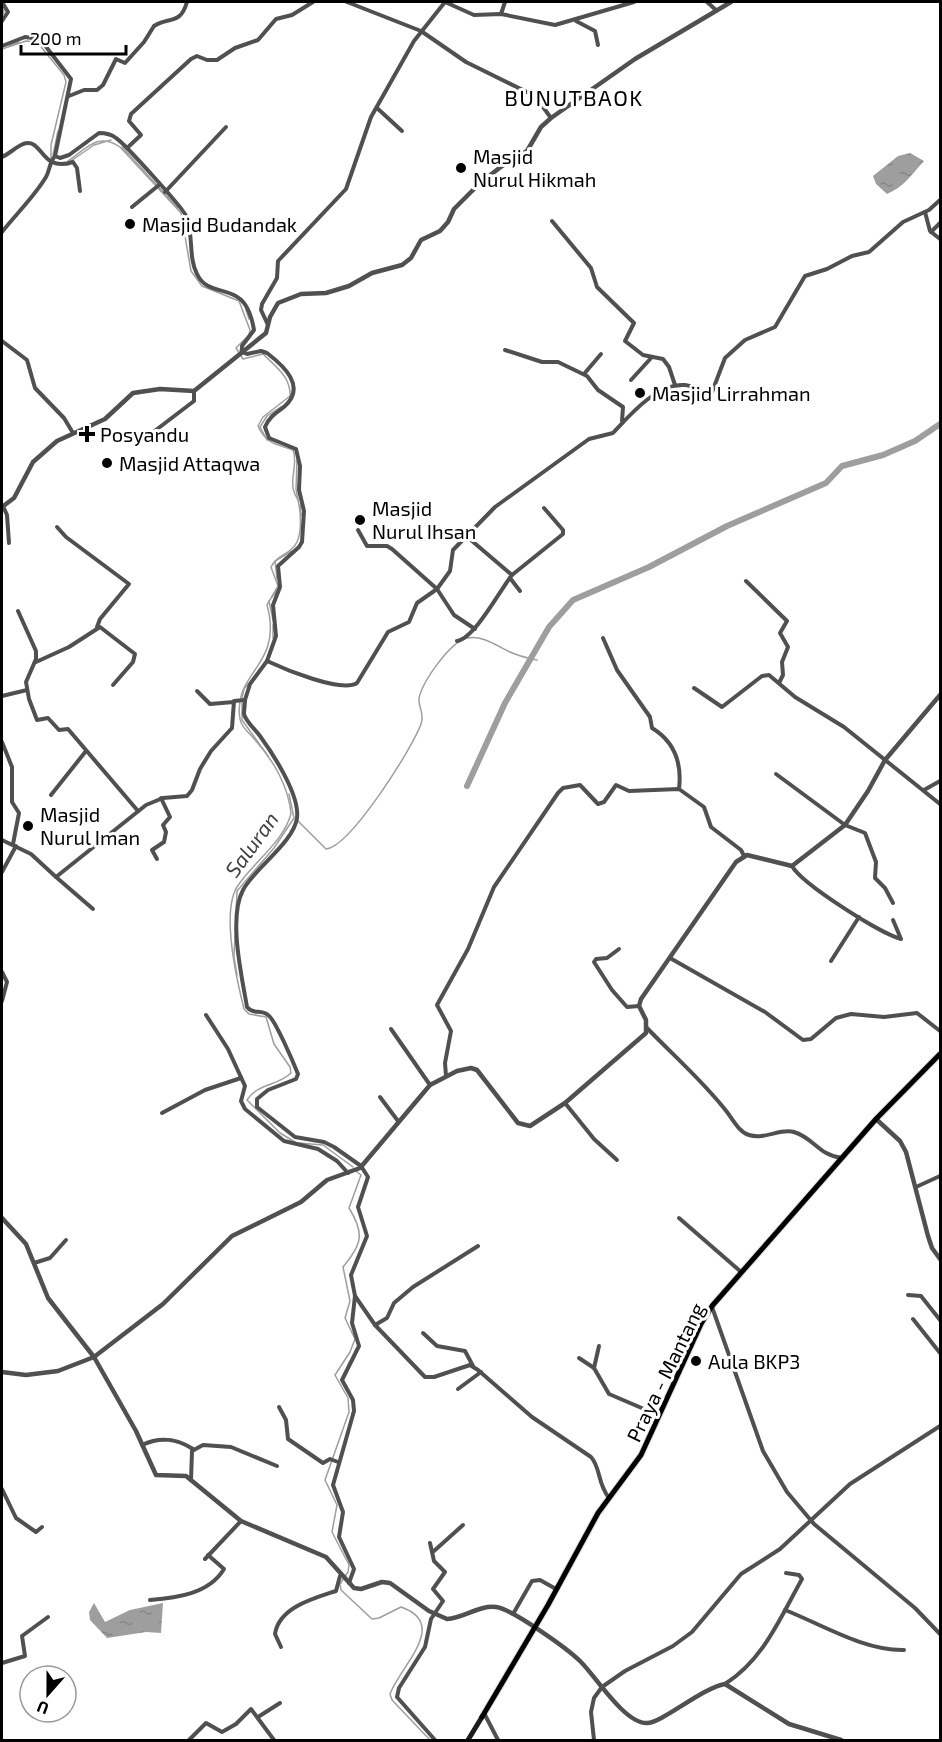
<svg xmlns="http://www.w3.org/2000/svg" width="942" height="1742" font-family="'Exo 2',sans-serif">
	<defs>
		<pattern id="water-ripples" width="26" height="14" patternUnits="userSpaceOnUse" patternTransform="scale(1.5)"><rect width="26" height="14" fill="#9e9e9e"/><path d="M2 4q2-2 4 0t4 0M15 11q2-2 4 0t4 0" fill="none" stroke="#868686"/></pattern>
	</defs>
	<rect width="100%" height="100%" fill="#fff"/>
	<g fill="url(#water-ripples)">
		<path d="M910,153L924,161C912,174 904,187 887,194L876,184L873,176L898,156Z"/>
		<path d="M94,1603L105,1622L130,1610L163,1603L161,1633L146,1632L107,1638L90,1620L89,1612Z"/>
	</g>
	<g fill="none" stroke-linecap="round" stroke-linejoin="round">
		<g stroke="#9e9e9e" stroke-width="1.5">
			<path d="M2,16L4,12L2,6"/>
			<path d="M9,46L19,42"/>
			<path d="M2,49L26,41L37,42L64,75L66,82L51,145V158"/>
			<path d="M122,147L178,208"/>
			<path d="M53,155L58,131"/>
			<path d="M68,161C87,148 98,132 120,147L181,213L191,271L202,286L239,301L250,330L249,335L236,348L243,359L263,354C276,367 291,377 290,396L263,417L258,426C266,444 276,444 293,450C298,462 291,475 293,487C293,492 296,496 298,500C301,512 302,531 297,542C291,555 277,554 271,567L278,586L267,605C284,667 232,671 240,719C241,728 251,734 256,741C274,761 289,788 291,814C283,842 255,861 239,884C220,908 237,981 244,1009L249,1014L266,1017L274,1044L290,1067L291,1073C278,1086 258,1083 247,1100L280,1133L295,1142"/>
			<path d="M71,161L94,145L111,140"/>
			<path d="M246,310L249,319"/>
			<path d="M240,351L242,342"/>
			<path d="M267,440L260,427L267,416L282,406"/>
			<path d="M297,460L296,489L298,500"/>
			<path d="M300,505L301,515"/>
			<path d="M277,579L275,561L292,551"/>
			<path d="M272,597L278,589"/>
			<path d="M269,601L273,620"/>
			<path d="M273,625V638"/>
			<path d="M242,698L244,689L248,684"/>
			<path d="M242,703V720L268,756"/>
			<path d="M297,820L326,849C350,847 412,749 421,724C425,714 418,707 419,698C423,681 450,642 467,638C483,635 497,646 510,652C518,656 528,658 537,660"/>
			<path d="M237,975L234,957L237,891L274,848L294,818L289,794"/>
			<path d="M299,1143L323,1145L353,1167"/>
			<path d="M356,1171L361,1175L349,1208C365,1234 362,1244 343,1267L350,1301L345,1318L355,1339L350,1352L335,1375L348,1398L349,1412L325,1480L337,1505L332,1532L349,1565L348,1572L340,1584L341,1590L372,1619L379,1618L401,1607C450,1624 400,1666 390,1694L392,1700L430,1740"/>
		</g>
		<path stroke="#9e9e9e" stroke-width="6" d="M467,786L505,703L549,627L573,600L649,567L727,526L826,483L842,466L883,455L915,441L940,424"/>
		<defs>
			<path id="primary" d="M482,1717L548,1605L598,1513L641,1455L701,1324L712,1306L876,1119L940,1054"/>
		</defs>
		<use href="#primary" stroke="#dbdbdb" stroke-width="7"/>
		<g stroke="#505050" stroke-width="4">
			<path d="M2,2L8,12L2,21"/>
			<path d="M347,2L421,31L466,62L535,96L551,118"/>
			<path d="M445,2L474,15L501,14L555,25L634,2"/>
			<path d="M707,2L716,10"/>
			<path d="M501,14L505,2"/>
			<path d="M576,21L595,31L598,45"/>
			<path d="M2,46L25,37L40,39L71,79L55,156L60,158L69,155L99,133C105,133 111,134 116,138C124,143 184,209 186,216C194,235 188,257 197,274C211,303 245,275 254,330L242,346V352L247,354L261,351L267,353C284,366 307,387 284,407C276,413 269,417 265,427L269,438L296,449L300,466L299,490L304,511L302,542L299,547L278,566L280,587L273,605L276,636L267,661C284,669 341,693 357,683L388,632L409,622L417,603L437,589L450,571L453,550L495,507L589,439L613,433C630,415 657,383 685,385C695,386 702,394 712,392L725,358L745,340L775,327L805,276L827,269L852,256L869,252L903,222L929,210L940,200"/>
			<path d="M69,96L84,90H97L103,85L116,59L125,63L144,42L154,26C169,16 180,26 187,2"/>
			<path d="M377,108L402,131"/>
			<path d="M127,148L141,135L129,121L131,114L191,59L197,56L207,60H217L235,48L258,40L276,19L292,15L313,2"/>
			<path d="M2,157C9,154 16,147 23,144C44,137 39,173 73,162L77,168L80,191"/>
			<path d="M165,192L226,127"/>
			<path d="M132,207L159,185"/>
			<path d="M925,212L930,231L940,239"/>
			<path d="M552,221L591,268L597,287L634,323L625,341L643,355L663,359L669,367L675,385"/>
			<path d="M2,232C16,214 34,197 46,177C50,170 49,163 55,156"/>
			<path d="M931,232L940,223"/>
			<path d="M268,325L261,310L262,304L277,278L278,261L346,189L371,117L414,41L445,2"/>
			<path d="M2,341L27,360L35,388L64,418L73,433"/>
			<path d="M505,350L542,362H558L587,376L598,390L623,407L622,421"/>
			<path d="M584,374L601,354"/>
			<path d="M631,380L652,357"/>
			<path d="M152,433L194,401V391"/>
			<path d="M3,506L7,515L9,543"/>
			<path d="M57,527L66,537L129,584L100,619L97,627"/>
			<path d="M358,530L367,546H387L392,549L437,589L454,615L475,629"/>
			<path d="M512,575L563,534V530L544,508"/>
			<path d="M510,578L520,591"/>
			<path d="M746,581L787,621L780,633L788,647L782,662L783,675L779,683"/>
			<path d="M18,611L36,651V659L26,682L29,699L37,720L48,718L59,730L68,729L138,811"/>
			<path d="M603,638L617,670L650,717L652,728C675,742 682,764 679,789"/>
			<path d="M457,641C475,638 500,590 512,575L465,535"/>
			<path d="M36,662L69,647L100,627L135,654L133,662L113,685"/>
			<path d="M694,688L722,707L762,676L769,675L795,697L844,727L940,804"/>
			<path d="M197,691L210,704L234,702"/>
			<path d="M2,696L27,690"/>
			<path d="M245,700C245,704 244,709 244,714C246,722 255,729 260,736C273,754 300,795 297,818C294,842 254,869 243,890C228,918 242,977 247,1007C253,1015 261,1009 268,1015C275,1019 294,1064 298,1074L296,1079L268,1090L257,1099V1107L295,1137L324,1142L334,1147L361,1166L368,1177L358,1207L367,1236L351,1275L355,1296L352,1323L359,1346L342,1380L353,1400L354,1411L333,1485L343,1512L339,1537L354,1569L349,1583"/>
			<path d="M2,742L12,767V802L19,813L13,844"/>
			<path d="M776,774L845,825L865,833L876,862L875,878L885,888L893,903"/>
			<path d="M924,790L940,781"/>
			<path d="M51,795L86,751"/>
			<path d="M2,840L31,854L56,877L146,805L163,798L187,796L192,790L200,769L211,751L232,728L234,701L245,700L250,684L267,661"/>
			<path d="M157,859L152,850L164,842L166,832L163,825L170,817L161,798"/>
			<path d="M792,866C802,884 881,934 901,939L893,920"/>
			<path d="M2,872L16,846"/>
			<path d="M56,877L93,909"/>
			<path d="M619,949L607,958L596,959L594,962L612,990L627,1007L639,1006"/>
			<path d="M670,958L765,1012L803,1040L811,1039L836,1018L851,1014L884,1017L917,1013L940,1031"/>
			<path d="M831,961L859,917"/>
			<path d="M2,972L7,982L2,1001"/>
			<path d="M206,1015L228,1049L245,1086L241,1101L245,1109L284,1141L318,1149L337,1161L348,1173"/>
			<path d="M647,1028C674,1056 704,1082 727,1112C733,1120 739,1132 749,1135C765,1140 780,1128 794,1132C814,1138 818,1155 842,1158"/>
			<path d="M391,1029L430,1085"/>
			<path d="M446,1076L445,1063L451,1031L437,1005L468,949L494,887L558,793L563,788L580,785L598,804L604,802L616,785L629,791L679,789L704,807L711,827L741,850L744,856"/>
			<path d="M380,1097L398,1121"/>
			<path d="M565,1103L594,1139L617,1160"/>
			<path d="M162,1113L205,1090L241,1078"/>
			<path d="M916,1187L940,1176"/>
			<path d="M679,1218L740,1271"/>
			<path d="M478,1246L413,1287L394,1303L387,1318L375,1325L425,1377H434L470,1365L478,1370L532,1417L591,1457C601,1468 597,1483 609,1498"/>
			<path d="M34,1263L50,1258L66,1240"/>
			<path d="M908,1295L921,1296L940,1320"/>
			<path d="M355,1296L375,1325"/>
			<path d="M712,1307L763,1451L787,1492L814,1524L915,1608L940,1634"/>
			<path d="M913,1319L940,1353"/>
			<path d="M423,1333L437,1346L465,1351L473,1366"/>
			<path d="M599,1346L594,1368L609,1394L658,1415"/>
			<path d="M579,1358L594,1368"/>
			<path d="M458,1389L481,1372"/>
			<path d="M279,1407L286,1420L288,1439L323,1463L330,1459L338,1462"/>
			<path d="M142,1445C161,1436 177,1439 193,1449"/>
			<path d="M191,1480L192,1451L203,1445L231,1447L277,1466"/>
			<path d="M2,1489L16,1518L36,1532L42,1527"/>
			<path d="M430,1543L434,1561L445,1572L433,1589L443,1601L431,1619L425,1647L399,1688L397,1697L435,1740"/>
			<path d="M434,1551L463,1525"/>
			<path d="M205,1559L241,1521"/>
			<path d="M150,1600C176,1598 209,1594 224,1569L208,1555"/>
			<path d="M785,1610C821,1624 864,1651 904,1650"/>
			<path d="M513,1614L532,1581L540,1580L556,1589"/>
			<path d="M281,1647L275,1634C279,1607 315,1598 336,1591L340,1576"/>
			<path d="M2,1663L25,1656L22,1636L48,1617"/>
			<path d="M725,1684C764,1659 780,1618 802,1579L799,1575L786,1573"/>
			<path d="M484,1713L498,1740"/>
			<path d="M258,1717L280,1703"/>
			<path d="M189,1740L206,1723L222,1732L236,1724L251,1709L274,1740"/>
			<path d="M594,1740L591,1712L594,1698L602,1687L625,1671L673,1646L692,1632L741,1574L780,1549L850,1484L940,1426"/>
		</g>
		<g stroke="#505050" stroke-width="4.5">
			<path d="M2,507L14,498L33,462L57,441L105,419L133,393L160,389L194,391L266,333L270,317L278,303L301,294L326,293L349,286L372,273L402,265L411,258L421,240L440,231L448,222L454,209L480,183L502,166L527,151L541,127L551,118L635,59L731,2"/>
			<path d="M876,1119L900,1141L906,1152L928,1236L932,1248L940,1259"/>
			<path d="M2,1218L26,1244L48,1298L94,1357L136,1431L156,1475L186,1476L241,1521L326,1557L354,1588L361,1589L382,1582L390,1583L429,1611L447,1619C464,1618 479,1605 496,1607C512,1609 568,1649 581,1662C596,1677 625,1724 647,1723C662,1723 702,1688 725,1684L789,1724L841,1740"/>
			<path d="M2,1372L26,1375L58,1371L94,1357L163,1304L232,1236L301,1202L327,1180L360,1168L430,1085L457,1071L471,1068L477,1070L518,1123L530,1126L565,1103L646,1033V1020L639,1006L641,999L736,862L747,855L792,866L845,825L868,791L885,760L940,695"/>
		</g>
		<path stroke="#1d1d1d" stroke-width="5" d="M468,1740L482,1717"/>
		<use href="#primary" stroke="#000" stroke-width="5"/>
	</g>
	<g fill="#000" stroke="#fff" stroke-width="2">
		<circle cx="461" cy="168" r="6"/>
		<circle cx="130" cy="224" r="6"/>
		<circle cx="640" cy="393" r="6"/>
		<path d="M84 425h6v6h6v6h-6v6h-6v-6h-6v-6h6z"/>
		<circle cx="107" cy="463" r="6"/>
		<circle cx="360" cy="520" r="6"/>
		<circle cx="28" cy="826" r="6"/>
		<circle cx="696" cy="1361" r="6"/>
	</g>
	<g text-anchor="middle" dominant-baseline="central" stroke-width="6" stroke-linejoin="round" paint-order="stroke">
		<g font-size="20" fill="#000" stroke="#fff" text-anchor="start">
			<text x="473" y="156">Masjid<tspan x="473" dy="23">Nurul Hikmah</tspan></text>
			<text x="142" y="224">Masjid Budandak</text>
			<text x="652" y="393">Masjid Lirrahman</text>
			<text x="100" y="434">Posyandu</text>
			<text x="119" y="463">Masjid Attaqwa</text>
			<text x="372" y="508">Masjid<tspan x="372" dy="23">Nurul Ihsan</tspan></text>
			<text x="40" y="814">Masjid<tspan x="40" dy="23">Nurul Iman</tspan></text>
			<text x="708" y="1361">Aula BKP3</text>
		</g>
		<g font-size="20" fill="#000" stroke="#fff">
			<text transform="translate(665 1372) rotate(-64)">Praya - Mantang</text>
		</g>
		<g font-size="21" font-style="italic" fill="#3f3f3f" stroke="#fff">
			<text transform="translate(251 844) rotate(-54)">Saluran</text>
		</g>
		<g font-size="22" letter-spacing="1.5" fill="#000" stroke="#fff">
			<text x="574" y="97">BUNUTBAOK</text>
		</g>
	</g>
	<rect width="942" height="1742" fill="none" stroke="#000000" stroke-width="6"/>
	<g transform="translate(48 1694) rotate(201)"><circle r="28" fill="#ffffff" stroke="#999999" stroke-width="1.5"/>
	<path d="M0-4.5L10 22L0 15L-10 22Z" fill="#000000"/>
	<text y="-9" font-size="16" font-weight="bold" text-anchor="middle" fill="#000000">U</text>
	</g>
	<path d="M21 45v9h105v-9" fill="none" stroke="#000000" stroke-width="3"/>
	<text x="30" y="45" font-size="18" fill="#000000" stroke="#ffffff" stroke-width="4.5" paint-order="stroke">200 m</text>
</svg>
